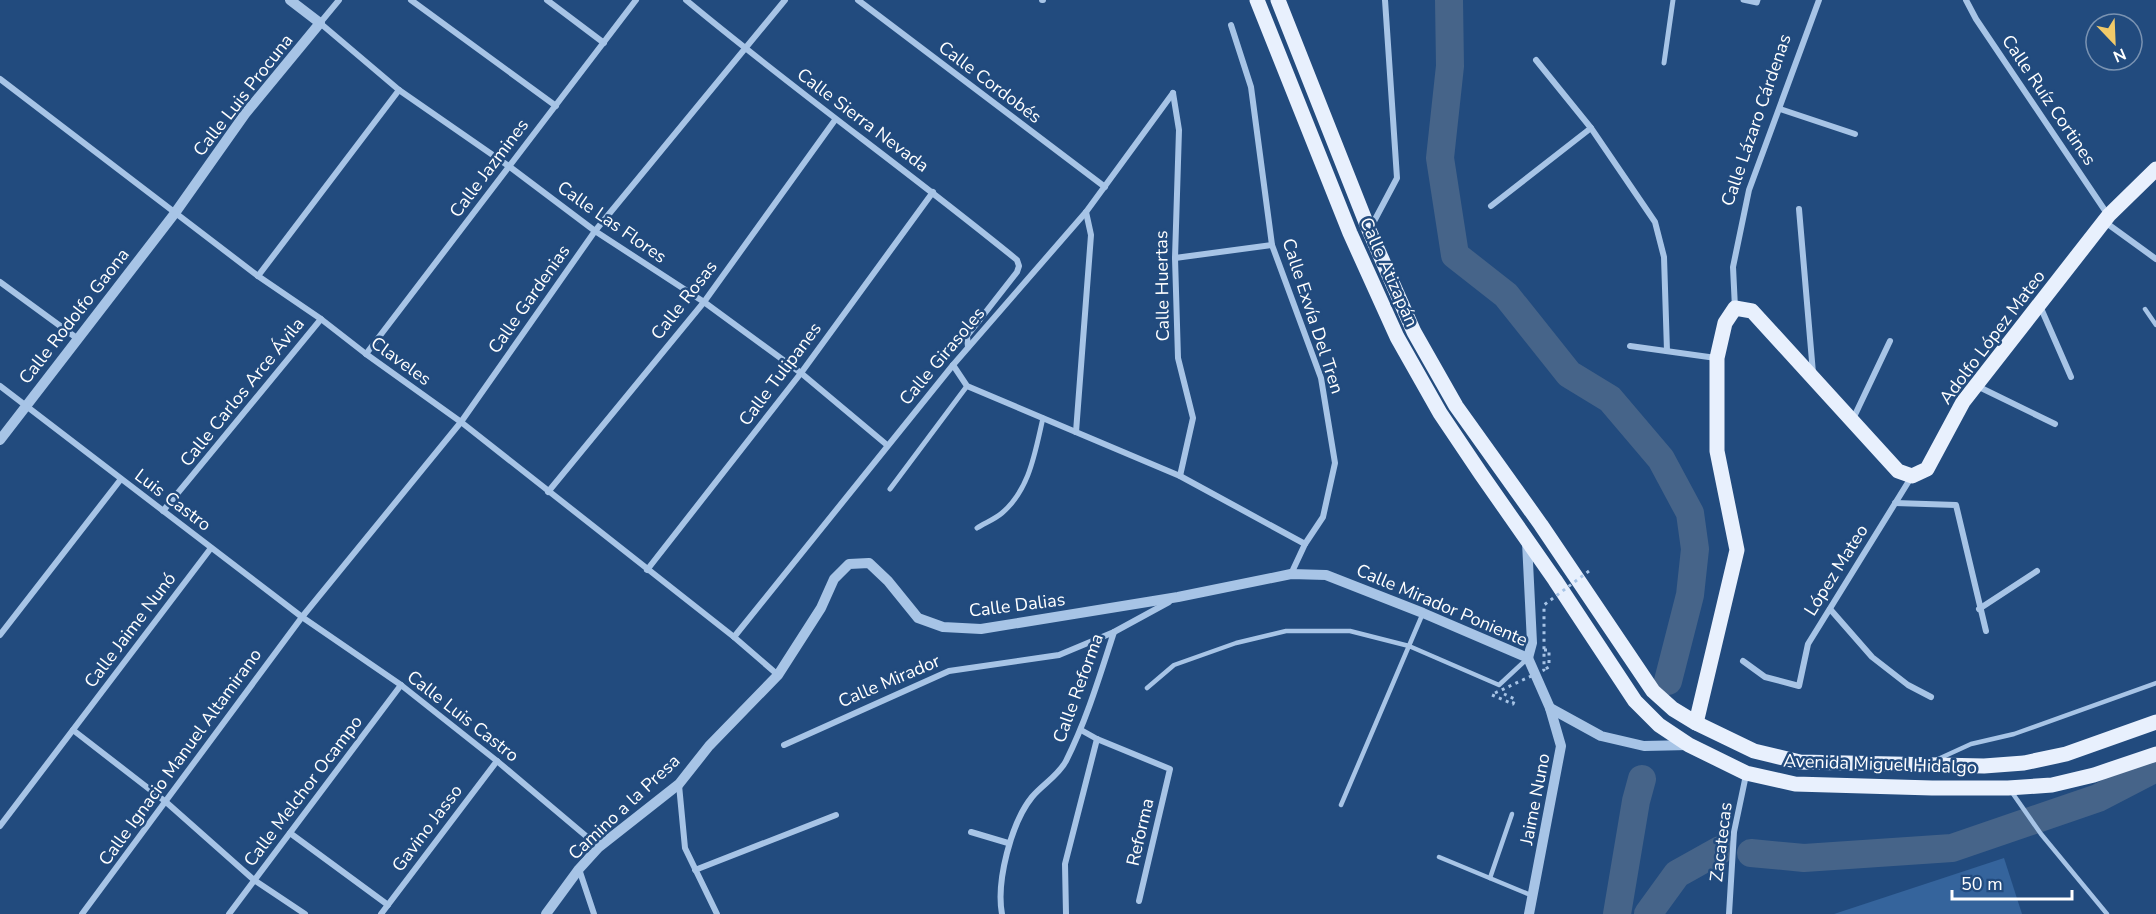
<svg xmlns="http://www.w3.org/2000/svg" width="2156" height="914" font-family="'Nunito Sans',sans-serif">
	<rect width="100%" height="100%" fill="#224b7e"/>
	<path fill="#35649c" d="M2004,858L2022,914H1834Z"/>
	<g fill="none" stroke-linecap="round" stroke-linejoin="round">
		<g stroke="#466489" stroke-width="28">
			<path d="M1449,0L1450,66L1440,158L1455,255L1506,295L1569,374L1610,399L1661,459L1690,513L1695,549L1690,595L1668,681"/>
			<path d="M1751,853L1804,858L1952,848L2098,798L2156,768"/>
			<path d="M1617,914L1636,801L1642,779"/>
			<path d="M1648,914L1677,874L1720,850"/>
		</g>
		<g stroke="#a7c4e6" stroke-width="3" stroke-dasharray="3 4.5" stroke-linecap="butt">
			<path d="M1544,650H1549V667L1545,669"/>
			<path d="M1492,695L1513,704L1515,699L1504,694"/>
		</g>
		<g stroke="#a7c4e6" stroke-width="4.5">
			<path d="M2145,309L2156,325"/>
			<path d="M1147,688L1174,665L1236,643L1286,631H1350L1409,646L1499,685L1528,658"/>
			<path d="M1936,760L1971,744L2014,734L2156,683"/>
			<path d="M2011,791L2041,834L2107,914"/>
			<path d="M1341,805L1423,613"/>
			<path d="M1439,857L1533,896"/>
			<path d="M1490,878L1512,814"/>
		</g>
		<g stroke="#a7c4e6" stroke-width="5">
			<path d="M1743,0L1757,3L1758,0"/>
			<path d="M1664,63L1673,0"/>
			<path d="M890,489L967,386"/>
			<path d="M977,528C985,523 995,519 1002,513C1030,489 1035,452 1043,418"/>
		</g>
		<g stroke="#a7c4e6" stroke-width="6">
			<path d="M339,0L320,23L399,90L510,167L595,231L704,302L801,373L887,445"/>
			<path d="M411,0L556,106"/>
			<path d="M547,0L604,43"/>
			<path d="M686,0C794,90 908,171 1017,260L1019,266L1017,272L967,336L968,347"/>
			<path d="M858,0L1105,187"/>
			<path d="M1042,0H1043"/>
			<path d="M1966,0L1976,19L2108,215"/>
			<path d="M1231,25L1251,87L1272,245L1321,378L1335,463L1323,517L1305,544L1291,574"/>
			<path d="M1536,60L1591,128L1655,222L1664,257L1667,351"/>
			<path d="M0,79L258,276L321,319L366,354L461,422L734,637L778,675"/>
			<path d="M1173,93L1179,130L1175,258L1178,358L1193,418L1180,476"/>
			<path d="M1780,109L1855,134"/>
			<path d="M1491,206L1591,128"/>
			<path d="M1799,209L1813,373"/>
			<path d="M2105,222L2156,259"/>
			<path d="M1371,227L1397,178L1385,0"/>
			<path d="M1175,258L1272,245"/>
			<path d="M258,276L399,90"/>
			<path d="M0,282L78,339"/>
			<path d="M2040,306L2071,377"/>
			<path d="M1735,308L1733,267L1749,190L1819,0"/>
			<path d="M1630,346L1716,358"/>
			<path d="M366,354L636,0"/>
			<path d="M953,365L967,386L1180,476L1305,544"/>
			<path d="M0,386L302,617L401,685L497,761L599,847"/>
			<path d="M1977,386L2055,424"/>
			<path d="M1853,419L1890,341"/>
			<path d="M1076,432L1091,235L1086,212"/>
			<path d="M548,492L704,302L835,120"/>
			<path d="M1895,503L1956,505L1986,631"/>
			<path d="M163,511L321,319"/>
			<path d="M647,570L801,373L933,192"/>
			<path d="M1830,609L1872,657L1908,685L1931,697"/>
			<path d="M1979,609L2037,571"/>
			<path d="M0,635L121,479"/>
			<path d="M734,637L953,365L1086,212L1173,93"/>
			<path d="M1743,661L1765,677L1799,686L1808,644L1912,476"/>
			<path d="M73,730L166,802L254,880L305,914"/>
			<path d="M1081,730L1097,739L1170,769L1139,901"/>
			<path d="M784,745L949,671L1059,655L1114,632L1169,602"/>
			<path d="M679,785L685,848L717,914"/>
			<path d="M0,826L211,548"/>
			<path d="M971,832L1008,843"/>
			<path d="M290,833L388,905"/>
			<path d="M579,869L594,914"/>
			<path d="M695,870L836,815"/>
			<path d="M82,914L302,617L461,422L595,231L785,0"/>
			<path d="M229,914L401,685"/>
			<path d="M381,914L497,761"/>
			<path d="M1002,914C996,882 1011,823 1032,797C1042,785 1059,775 1066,761C1087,719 1100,675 1114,632"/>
			<path d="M1066,914L1065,864L1097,739"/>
			<path d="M1729,914L1734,832L1746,775"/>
		</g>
		<g stroke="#a7c4e6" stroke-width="10">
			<path d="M0,440L175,213L245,114L320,23L290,0"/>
			<path d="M1527,542L1532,643L1528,658"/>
			<path d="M1528,658L1550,708L1561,746L1529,914"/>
			<path d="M1550,708L1601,736L1644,746L1689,745"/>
			<path d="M546,914L579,869L599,847L679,784L709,746L778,675L821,608L834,579L849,564L869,563L888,581L918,618L943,627L981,629L1178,597L1291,574L1326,575L1423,613L1528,658"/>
		</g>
		<g stroke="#e8f0fd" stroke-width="15">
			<path d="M1257,0L1350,233L1397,337L1440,413L1481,474L1555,580L1635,701L1659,725L1689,745L1746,773L1795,784L1932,788H2008L2052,785L2094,775L2156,754"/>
			<path d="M1278,0L1369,230L1414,332L1456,406L1541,525L1653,691L1673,709L1696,723L1754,751L1800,762L1984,766L2024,763L2066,754L2156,722"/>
			<path d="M1696,723L1737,550L1717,451V358L1725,323L1735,308L1752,311L1898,471L1912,476L1927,469L1963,402L2109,215L2156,169"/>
		</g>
		<path stroke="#a7c4e6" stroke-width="3" stroke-dasharray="3 4.5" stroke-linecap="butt" d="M1495,693L1544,670V605L1589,571"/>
	</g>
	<g text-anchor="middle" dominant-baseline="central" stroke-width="5" stroke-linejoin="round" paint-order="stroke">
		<g font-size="18" fill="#fff" stroke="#224b7e">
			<text transform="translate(990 82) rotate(37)">Calle Cordobés</text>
			<text transform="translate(243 95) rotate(-52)">Calle Luis Procuna</text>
			<text transform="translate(2049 100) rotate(56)">Calle Ruíz Cortines</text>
			<text transform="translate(863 120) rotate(37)">Calle Sierra Nevada</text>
			<text transform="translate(1756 120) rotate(-71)">Calle Lázaro Cárdenas</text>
			<text transform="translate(489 168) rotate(-53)">Calle Jazmines</text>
			<text transform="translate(612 222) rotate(35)">Calle Las Flores</text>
			<text transform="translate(1389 272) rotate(66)">Calle Atizapán</text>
			<text transform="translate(1162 286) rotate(-91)">Calle Huertas</text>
			<text transform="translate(529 299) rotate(-55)">Calle Gardenias</text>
			<text transform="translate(684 300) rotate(-52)">Calle Rosas</text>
			<text transform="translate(74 316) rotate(-52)">Calle Rodolfo Gaona</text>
			<text transform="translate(1313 316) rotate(72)">Calle Exvía Del Tren</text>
			<text transform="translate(1992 337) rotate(-53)">Adolfo López Mateo</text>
			<text transform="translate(942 356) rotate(-50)">Calle Girasoles</text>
			<text transform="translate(401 361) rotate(36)">Claveles</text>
			<text transform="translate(780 374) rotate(-53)">Calle Tulipanes</text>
			<text transform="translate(242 392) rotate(-51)">Calle Carlos Arce Ávila</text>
			<text transform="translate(173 500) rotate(37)">Luis Castro</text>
			<text transform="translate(1836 570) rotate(-58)">López Mateo</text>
			<text transform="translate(1017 605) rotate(-7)">Calle Dalias</text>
			<text transform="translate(1442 605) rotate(23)">Calle Mirador Poniente</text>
			<text transform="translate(130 630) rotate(-53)">Calle Jaime Nunó</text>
			<text transform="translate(889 681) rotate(-23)">Calle Mirador</text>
			<text transform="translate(1078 688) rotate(-70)">Calle Reforma</text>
			<text transform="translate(463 716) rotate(38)">Calle Luis Castro</text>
			<text transform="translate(180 757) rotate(-54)">Calle Ignacio Manuel Altamirano</text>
			<text transform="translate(1880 764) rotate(2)">Avenida Miguel Hidalgo</text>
			<text transform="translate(303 791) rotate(-53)">Calle Melchor Ocampo</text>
			<text transform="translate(1535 799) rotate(-79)">Jaime Nuno</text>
			<text transform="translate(624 807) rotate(-43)">Camino a la Presa</text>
			<text transform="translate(427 828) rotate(-53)">Gavino Jasso</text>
			<text transform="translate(1140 832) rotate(-77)">Reforma</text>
			<text transform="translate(1721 842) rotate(-83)">Zacatecas</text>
		</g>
	</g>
	<g transform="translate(2114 42) rotate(157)"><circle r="28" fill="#224b7e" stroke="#7a93b2" stroke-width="1.5"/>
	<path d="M0-4.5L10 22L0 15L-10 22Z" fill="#f2ca69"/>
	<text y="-9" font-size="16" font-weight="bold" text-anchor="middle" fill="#ffffff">N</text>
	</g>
	<path d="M1952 890v9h120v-9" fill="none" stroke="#ffffff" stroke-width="3"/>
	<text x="1961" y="890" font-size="18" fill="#ffffff" stroke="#224b7e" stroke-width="4.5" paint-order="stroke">50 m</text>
</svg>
